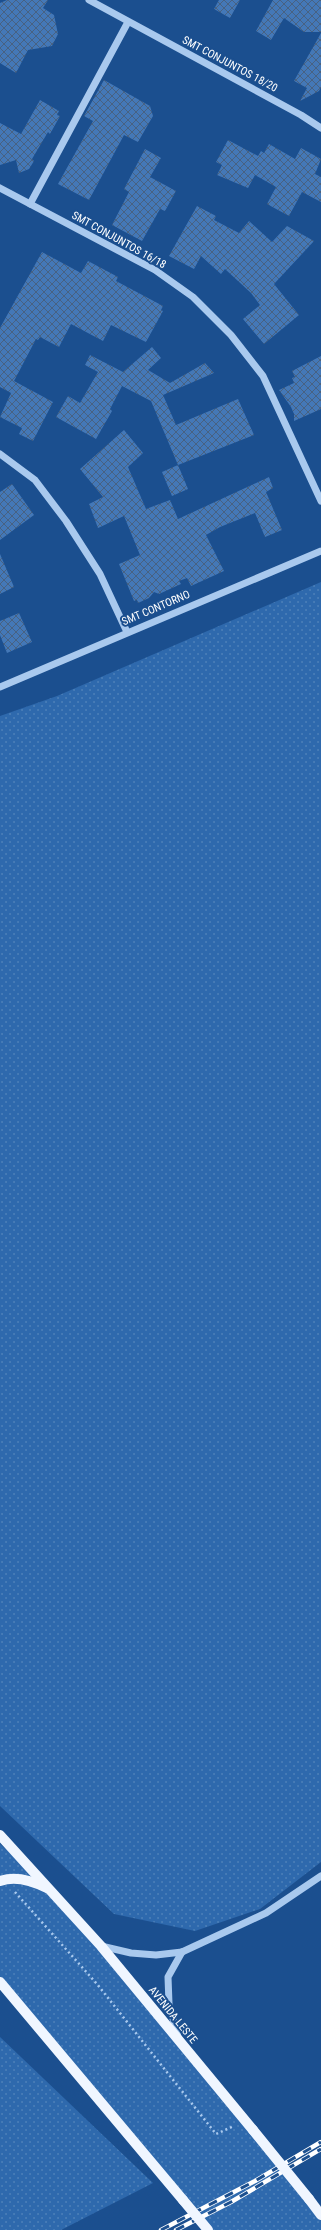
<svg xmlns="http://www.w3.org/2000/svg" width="321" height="2230" font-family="'Roboto Condensed',sans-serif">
	<defs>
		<pattern id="grass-dots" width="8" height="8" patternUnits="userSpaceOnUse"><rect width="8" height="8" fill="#2e69ad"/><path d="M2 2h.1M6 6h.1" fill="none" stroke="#4d80b9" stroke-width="1.8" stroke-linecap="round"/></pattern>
		<pattern id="building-cross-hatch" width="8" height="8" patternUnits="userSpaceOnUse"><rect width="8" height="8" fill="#4478b7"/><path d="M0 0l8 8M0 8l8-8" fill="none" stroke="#486282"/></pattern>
	</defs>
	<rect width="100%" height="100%" fill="#1b4f8f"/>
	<g fill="url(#grass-dots)">
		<path d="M321,582V1862L260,1909L195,1931L114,1914L0,1806V716L57,696Z"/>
		<path d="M0,1844L49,1888L0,1880Z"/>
		<path d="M20,1880L54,1891L321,2217V2230H203L0,1980V1882Z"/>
		<path d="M0,2037L153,2183L61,2230H0Z"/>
	</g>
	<g fill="url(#building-cross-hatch)">
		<path d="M7,0H48L43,8L54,15L58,34L52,46L28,50L16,73L0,63V3Z"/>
		<path d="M219,0H240L230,18L214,9Z"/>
		<path d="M273,0H321V32H304L284,18L271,40L256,31Z"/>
		<path d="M321,33V87L319,91L300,101L307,88L294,81Z"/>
		<path d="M104,80L150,106L153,116L138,142L124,135L89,200L58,184L93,121L84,116Z"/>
		<path d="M40,100L59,111L57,115L60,116L50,134L48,132L32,159L34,161L29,169L19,173L16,160L0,165V123L21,134Z"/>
		<path d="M228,140L258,156L261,151L264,153L269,144L295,159L301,148L321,159L315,174L321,177V202L302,192L289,216L267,204L276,187L255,175L248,188L217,175L222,165L216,162Z"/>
		<path d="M145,149L161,158L150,177L176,191L165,211L160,209L142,241L112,225L129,192L124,189Z"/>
		<path d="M197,206L216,216L214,220L239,233L249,221L272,242L287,226L314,241L274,284L299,315L264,344L243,319L260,305L251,293L225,269L221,274L201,256L194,269L169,256Z"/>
		<path d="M42,252L81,273L88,261L118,277L116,281L163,306L161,310L163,311L146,342L111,325L103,341L71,324L59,347L40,337L38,340L36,339L14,381L53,402L33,441L19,434L22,428L0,417L11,393L0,387V328Z"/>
		<path d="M152,347L161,358L148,370L170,383L205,363L214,373L163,395L176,425L238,399L254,435L178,465L151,401L122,386L110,409L112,411L96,439L56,417L68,396L80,403L98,372L85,365L90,355L123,372Z"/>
		<path d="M321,356V409L294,421V414L291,407L279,390L294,383L292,378L295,377L292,371Z"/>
		<path d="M124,430L143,453L128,467L146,509L170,500L178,519L269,477L273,488L266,492L282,530L265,537L255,513L220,527L206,535L224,571L191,586L187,578L179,581L181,584L159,594L154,592L149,598L138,603L137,600L134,601L119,564L140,555L124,516L98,528L89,504L103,497L80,469Z"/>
		<path d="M178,465L188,489L172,496L162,472Z"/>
		<path d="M12,484L34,515L0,540V492Z"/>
		<path d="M0,554L14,587L0,594Z"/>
		<path d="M19,613L32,642L7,653L0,635V621Z"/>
	</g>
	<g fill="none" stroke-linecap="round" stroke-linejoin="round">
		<path stroke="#a9c9ee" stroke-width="2.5" stroke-dasharray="2 3" stroke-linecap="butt" d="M15,1892L97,1984L216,2134L234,2126"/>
		<g stroke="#a9c9ee" stroke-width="7">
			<path d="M89,0L301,115L321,128"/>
			<path d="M0,188L155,270L193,297L231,335L263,376L321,501"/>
			<path d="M30,204L128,22"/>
			<path d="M0,454L35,480L66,521L100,574L127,632"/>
			<path d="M0,687L321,551"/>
			<path d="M101,1946L131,1953L156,1955L182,1952L266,1913L321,1876"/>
			<path d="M178,2037L169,2004L168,1977L182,1952"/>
		</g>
		<g stroke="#f0f6ff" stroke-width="10">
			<path d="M0,1835L101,1946L253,2130"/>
			<path d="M0,1881C16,1875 33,1881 47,1888"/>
			<path d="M0,1982L183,2200"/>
			<path d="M309,2199L321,2215"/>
		</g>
		<defs>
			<g id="rail">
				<path d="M161,2230L255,2181L321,2142"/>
				<path d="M176,2230L231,2202L321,2149"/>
			</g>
		</defs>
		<use href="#rail" stroke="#fff" stroke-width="4.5"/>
		<use href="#rail" stroke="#1b4f8f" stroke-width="3" stroke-dasharray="9" stroke-linecap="butt"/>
		<g stroke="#f0f6ff" stroke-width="10">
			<path d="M253,2130L309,2199"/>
			<path d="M183,2200L208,2230"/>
		</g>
	</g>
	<g text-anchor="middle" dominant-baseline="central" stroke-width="4" stroke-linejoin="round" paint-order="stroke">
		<g font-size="11" fill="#fff" stroke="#1b4f8f">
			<text transform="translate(230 64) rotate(28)">SMT CONJUNTOS 18/20</text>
			<text transform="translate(119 240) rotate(29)">SMT CONJUNTOS 16/18</text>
			<text transform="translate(156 608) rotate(-23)">SMT CONTORNO</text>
			<text transform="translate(173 2015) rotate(51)">AVENIDA LESTE</text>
		</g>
	</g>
</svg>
